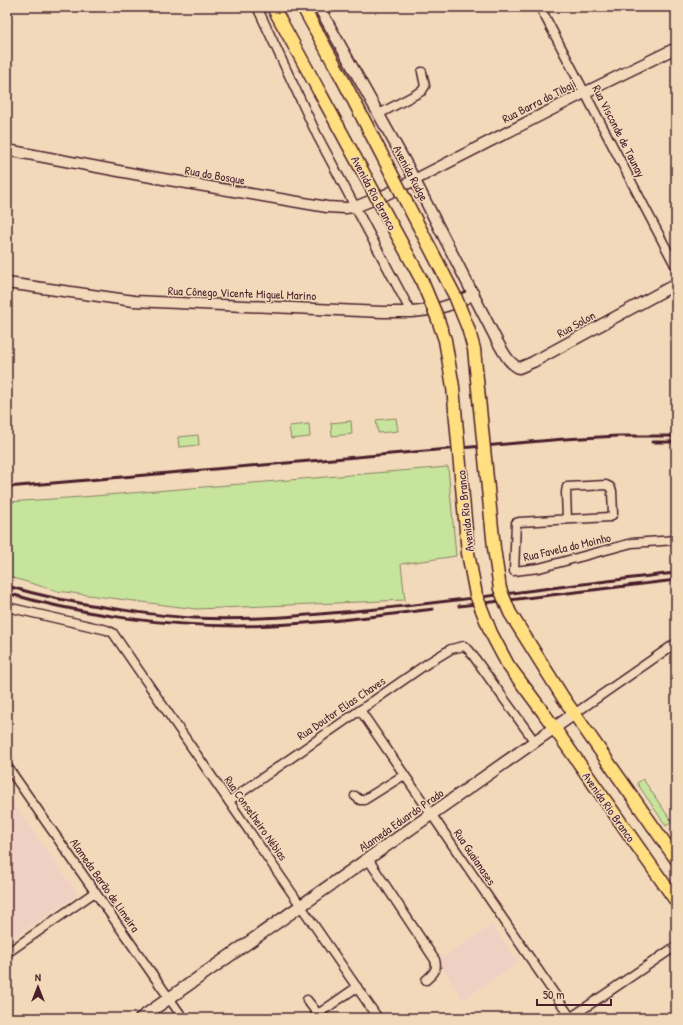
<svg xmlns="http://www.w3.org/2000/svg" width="683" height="1025" font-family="'Patrick Hand',sans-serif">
	<rect width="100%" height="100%" fill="#f2d9ba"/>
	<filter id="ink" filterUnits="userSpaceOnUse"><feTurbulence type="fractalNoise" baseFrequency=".025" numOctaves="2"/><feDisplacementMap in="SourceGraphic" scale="8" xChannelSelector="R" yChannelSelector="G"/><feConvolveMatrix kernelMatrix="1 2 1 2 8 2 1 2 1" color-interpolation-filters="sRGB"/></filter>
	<g filter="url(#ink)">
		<g fill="#f1d0c4">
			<path d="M7,794L78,895L7,941Z"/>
			<path d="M492,925L518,963L463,1000L438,961Z"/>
		</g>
		<g fill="#c6e49c" stroke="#888264">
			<path d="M396,418L398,431L378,433L376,420Z"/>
			<path d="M351,421L352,434L332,436L331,423Z"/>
			<path d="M309,424L310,437L291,439L289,426Z"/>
			<path d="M198,435L199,445L179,447L178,437Z"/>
			<path d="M448,467L456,556L401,564L405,600L196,609L57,591L7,576V502L82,497Z"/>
			<path d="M643,779L672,822L666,826L637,783Z"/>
		</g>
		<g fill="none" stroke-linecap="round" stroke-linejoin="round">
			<defs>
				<g id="minor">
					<path d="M257,7L317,135L411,312"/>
					<path d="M540,7L676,267"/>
					<path d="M379,114L422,91L425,86L422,72"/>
					<path d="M567,519L566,492L567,487L606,485L610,487L612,491L613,514L610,517L519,522L516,523L514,571L539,568L632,543L676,540"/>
					<path d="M7,607L107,630L113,633L378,1018"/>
					<path d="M360,710L571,1018"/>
					<path d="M574,714L676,643"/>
					<path d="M7,766L183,1018"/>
					<path d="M355,796L360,800H364L404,775"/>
					<path d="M229,801L428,663L451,649L464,646L469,650L535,742"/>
					<path d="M368,859L435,960C438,970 433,974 426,980"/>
					<path d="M7,953L95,892"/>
					<path d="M307,1000L318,1014L357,987"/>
					<path d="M570,1018L676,946"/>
				</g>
				<g id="tertiary">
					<path d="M319,7L408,167L497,341C503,351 508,363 519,368L533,362L676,284"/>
					<path d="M7,150L140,175L327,207L345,208L355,207L385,195L586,92L676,48"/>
					<path d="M7,283L134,301L382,312C401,312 420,313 439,308C451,305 463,300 474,294"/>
				</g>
				<path id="secondary" d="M141,1018L574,714"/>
				<g id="primary">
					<path d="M273,7L319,91"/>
					<path d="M303,7L342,78"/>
					<path d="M564,699L676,859"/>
					<path d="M543,712L676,901"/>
				</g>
			</defs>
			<use href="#minor" stroke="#4a1f2b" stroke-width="11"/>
			<use href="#tertiary" stroke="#4a1f2b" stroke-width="13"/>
			<use href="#secondary" stroke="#4a1f2b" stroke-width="14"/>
			<use href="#primary" stroke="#4a1f2b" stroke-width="15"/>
			<use href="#minor" stroke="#f2d9ba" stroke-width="8"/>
			<use href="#tertiary" stroke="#f2d9ba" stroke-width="10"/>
			<use href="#secondary" stroke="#f2d9ba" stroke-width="11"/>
			<use href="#primary" stroke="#ffdf80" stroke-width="12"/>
			<g stroke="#4a1f2b" stroke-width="3">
				<path d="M652,442H676"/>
				<path d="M7,487L564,439L618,436H676"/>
				<path d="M7,586C41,596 75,603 110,608C137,612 166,617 194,618C251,621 309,615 366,610C470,600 573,584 676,573"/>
				<path d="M7,593C77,614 164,626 237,626C302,626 368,617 433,609"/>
				<path d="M459,606L676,580"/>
			</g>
			<defs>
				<g id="primary-bridge">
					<path d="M342,78L455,296L468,328L474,349L494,548L500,589L510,613L564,699"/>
					<path d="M319,91L421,279L437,317L445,340L453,387L468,553L476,595L491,633L508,665L543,712"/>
				</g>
			</defs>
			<use href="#primary-bridge" stroke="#4a1f2b" stroke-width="15" stroke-linecap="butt"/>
			<use href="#primary-bridge" stroke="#ffdf80" stroke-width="12"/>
		</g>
	</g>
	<g text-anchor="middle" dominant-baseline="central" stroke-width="3" stroke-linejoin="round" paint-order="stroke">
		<g font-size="12" fill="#4a1f2b" stroke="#f2d9ba">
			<text transform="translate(539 101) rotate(-27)">Rua Barra do Tibaji</text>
			<text transform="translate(619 131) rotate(63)">Rua Visconde de Taunay</text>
			<text transform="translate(411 173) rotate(62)">Avenida Rudge</text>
			<text transform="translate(215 175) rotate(10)">Rua do Bosque</text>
			<text transform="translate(374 193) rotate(62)">Avenida Rio Branco</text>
			<text transform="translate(242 293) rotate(2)">Rua Cônego Vicente Miguel Marino</text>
			<text transform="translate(576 324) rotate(-29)">Rua Solon</text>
			<text transform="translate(465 511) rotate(-96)">Avenida Rio Branco</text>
			<text transform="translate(567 547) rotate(-13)">Rua Favela do Moinho</text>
			<text transform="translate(341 708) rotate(-34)">Rua Doutor Elias Chaves</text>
			<text transform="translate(609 807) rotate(55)">Avenida Rio Branco</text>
			<text transform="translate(256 818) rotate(55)">Rua Conselheiro Nébias</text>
			<text transform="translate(401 820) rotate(-35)">Alameda Eduardo Prado</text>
			<text transform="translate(475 857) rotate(56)">Rua Guaianases</text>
			<text transform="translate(105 885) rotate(55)">Alameda Barão de Limeira</text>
		</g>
	</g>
	<rect width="683" height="1025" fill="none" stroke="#f2d9ba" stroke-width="24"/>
	<rect x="12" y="12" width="659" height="1001" fill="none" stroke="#4a1f2b" stroke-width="1.5" filter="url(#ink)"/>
	<g transform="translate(38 987)" stroke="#f2d9ba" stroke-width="3" paint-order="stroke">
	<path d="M0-3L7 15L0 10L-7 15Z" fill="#4a1f2b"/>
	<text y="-6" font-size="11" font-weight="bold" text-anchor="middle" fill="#4a1f2b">N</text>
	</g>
	<path d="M537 999v6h74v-6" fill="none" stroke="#4a1f2b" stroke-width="2"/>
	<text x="543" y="999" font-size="12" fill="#4a1f2b" stroke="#f2d9ba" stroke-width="3" paint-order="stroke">50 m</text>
</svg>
